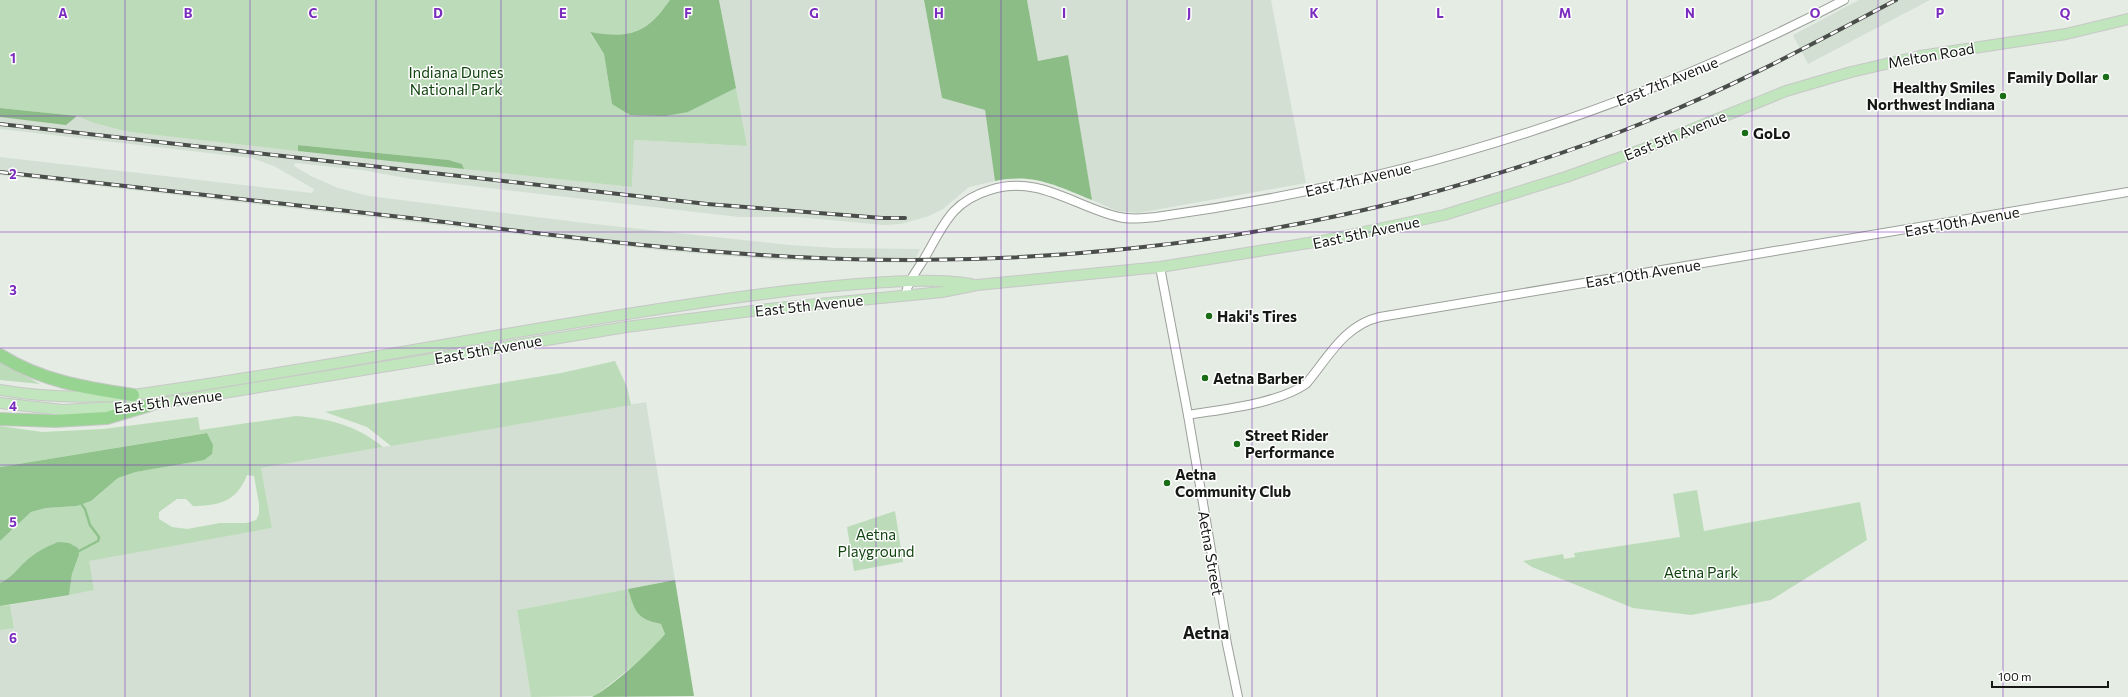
<svg xmlns="http://www.w3.org/2000/svg" width="2128" height="697" font-family="Commissioner,sans-serif">
	<rect width="100%" height="100%" fill="#e5ece4"/>
	<g fill="#d3dfd2">
		<path d="M719,0H924L942,98L985,110L995,181L969,187L943,209L929,216L901,224L883,225L798,217H739L411,179L362,170L295,163L294,166L311,176L338,188L369,196L585,223L790,245L836,248L920,249L914,263L777,260L667,251L0,175V157L312,193L314,189L274,166L252,158L0,129V117L66,124L77,116L94,123L129,132L632,187L634,140L747,146Z"/>
		<path d="M1027,0H1271L1306,183L1138,213L1117,211L1092,200L1068,55L1038,61Z"/>
		<path d="M1859,0H1930L1808,64L1793,35Z"/>
		<path d="M646,402L675,580L517,610L531,697H0V630L14,627L10,605L94,590L88,561L272,528L261,468Z"/>
	</g>
	<g fill="#bcdbb9" fill-rule="evenodd">
		<path d="M0,0H670C656,20 639,37 612,36C605,36 597,33 590,33L604,54L612,104L688,112L736,88L747,146L634,140L632,187L464,169L462,164L449,160L299,145L298,151L129,132L94,123L77,116L0,108Z"/>
		<path d="M615,361L627,387L631,405L391,446L367,427L325,412L561,373Z"/>
		<path d="M0,362L40,384L0,380Z"/>
		<path d="M296,416C330,419 356,425 383,447L261,468L272,528L89,561L94,590L69,595L72,574L79,555L26,562L14,576L0,583V541L31,512L46,508L77,506L91,501L118,478L136,472L169,466L206,433L0,467V426L42,432L103,429L198,417L200,430ZM247,475L254,476L259,504V514L256,520L246,523H220L187,529L172,527L159,519V512L177,499H186L193,506C220,506 237,501 247,475Z"/>
		<path d="M1697,490L1704,531L1860,502L1867,540L1771,600L1691,615L1633,608L1532,567L1523,561L1563,554L1564,559L1575,557L1574,553L1680,537L1673,494Z"/>
		<path d="M895,511L903,562L854,571L847,527Z"/>
		<path d="M628,589C634,608 639,620 661,624L665,634L654,647L634,665L595,696L531,697L517,610Z"/>
		<path d="M10,605L14,628L0,630V606Z"/>
	</g>
	<g fill="#8cbd87">
		<path d="M670,0H719L736,88L688,112L665,116L630,115L612,104L604,54L590,32C630,39 646,34 670,0Z"/>
		<path d="M924,0H1027L1038,61L1068,55L1092,200C1056,186 1035,173 995,181L985,110L942,98Z"/>
		<path d="M0,108L77,116L66,125L0,117Z"/>
		<path d="M298,145L449,160L462,164L464,169L298,151Z"/>
		<path d="M675,580L694,696L592,697C611,688 651,651 665,634L661,624C636,619 635,611 628,589Z"/>
	</g>
	<g fill="#90c28c">
		<path d="M207,433L213,445L212,454L204,460L136,472L118,478L91,501L77,506L46,508L31,512L0,541V467Z"/>
		<path d="M58,542L69,543L78,548L79,555L72,574L69,595L0,606V583C13,577 16,570 26,561C36,552 46,547 58,542Z"/>
	</g>
	<g fill="none" stroke-linecap="round" stroke-linejoin="round">
		<path stroke="#90c28c" stroke-width="2.5" d="M79,551L98,541L99,537L90,525L85,509L82,505"/>
		<defs>
			<g id="minor">
				<path d="M1160,267L1188,415L1227,644L1238,697"/>
				<path d="M905,296C908,281 916,272 924,259C943,227 950,202 990,190C1038,174 1075,207 1119,217C1132,220 1144,218 1156,217C1396,184 1629,112 1844,0"/>
				<path d="M1188,415C1223,409 1277,404 1306,384C1328,358 1344,325 1380,317L2128,192"/>
			</g>
			<g id="major">
				<path d="M0,390C45,398 88,398 133,395C316,370 497,333 679,306C743,296 808,287 873,283C906,281 938,279 971,284"/>
				<path d="M0,403L63,410L150,405L626,327L768,309L942,292L977,285L1160,267L1321,241L1444,215L1566,177L1641,150L1786,91L1851,72L1920,56L2066,34L2128,19"/>
			</g>
			<g id="highway">
				<path d="M0,355C41,381 86,388 133,395"/>
				<path d="M0,419L55,421L107,418L150,405"/>
			</g>
		</defs>
		<use href="#minor" stroke="#9ba19a" stroke-width="10"/>
		<use href="#major" stroke="#c7c8c7" stroke-width="12"/>
		<use href="#highway" stroke="#c7c8c7" stroke-width="14"/>
		<use href="#minor" stroke="#fff" stroke-width="8"/>
		<use href="#major" stroke="#c1e5bd" stroke-width="10"/>
		<use href="#highway" stroke="#97d391" stroke-width="12"/>
		<defs>
			<g id="rail">
				<path d="M0,124L707,204L882,218H905"/>
				<path d="M0,172C143,188 285,204 428,220C567,237 706,255 846,259C1029,265 1232,245 1409,199C1490,177 1572,152 1650,120C1735,86 1816,42 1896,0"/>
			</g>
		</defs>
		<use href="#rail" stroke="#4a4e4a" stroke-width="4"/>
		<use href="#rail" stroke="#fff" stroke-width="2.5" stroke-dasharray="8" stroke-linecap="butt"/>
	</g>
	<path fill="none" stroke="#7b2cbf" stroke-width="1" stroke-opacity="0.55" d="M125,0V697M250,0V697M376,0V697M501,0V697M626,0V697M751,0V697M876,0V697M1001,0V697M1127,0V697M1252,0V697M1377,0V697M1502,0V697M1627,0V697M1752,0V697M1878,0V697M2003,0V697M0,116H2128M0,232H2128M0,348H2128M0,465H2128M0,581H2128"/>
	<g fill="#186d16" stroke="#fff" stroke-width="1.5">
		<circle cx="2106" cy="77" r="4"/>
		<circle cx="2003" cy="96" r="4"/>
		<circle cx="1745" cy="133" r="4"/>
		<circle cx="1209" cy="316" r="4"/>
		<circle cx="1205" cy="378" r="4"/>
		<circle cx="1237" cy="444" r="4"/>
		<circle cx="1167" cy="483" r="4"/>
	</g>
	<g text-anchor="middle" dominant-baseline="central" stroke-width="3" stroke-linejoin="round" paint-order="stroke">
		<g font-size="15" fill="#151815" stroke="#fff">
			<text transform="translate(1931 55) rotate(-10)">Melton Road</text>
			<text transform="translate(1667 81) rotate(-22)">East 7th Avenue</text>
			<text transform="translate(1675 135) rotate(-22)">East 5th Avenue</text>
			<text transform="translate(1358 179) rotate(-13)">East 7th Avenue</text>
			<text transform="translate(1962 221) rotate(-10)">East 10th Avenue</text>
			<text transform="translate(1366 232) rotate(-12)">East 5th Avenue</text>
			<text transform="translate(1643 273) rotate(-9)">East 10th Avenue</text>
			<text transform="translate(809 305) rotate(-6)">East 5th Avenue</text>
			<text transform="translate(488 349) rotate(-10)">East 5th Avenue</text>
			<text transform="translate(168 401) rotate(-7)">East 5th Avenue</text>
			<text transform="translate(1211 553) rotate(80)">Aetna Street</text>
		</g>
		<g font-size="15" fill="#10430e" stroke="#fff">
			<text x="456" y="72">Indiana Dunes<tspan x="456" dy="17">National Park</tspan></text>
			<text x="876" y="534">Aetna<tspan x="876" dy="17">Playground</tspan></text>
			<text x="1701" y="572">Aetna Park</text>
		</g>
		<g font-size="15" font-weight="bold" fill="#151815" stroke="#fff" text-anchor="start">
			<text x="2098" y="77" text-anchor="end">Family Dollar</text>
			<text x="1995" y="87" text-anchor="end">Healthy Smiles<tspan x="1995" dy="17">Northwest Indiana</tspan></text>
			<text x="1753" y="133">GoLo</text>
			<text x="1217" y="316">Haki's Tires</text>
			<text x="1213" y="378">Aetna Barber</text>
			<text x="1245" y="435">Street Rider<tspan x="1245" dy="17">Performance</tspan></text>
			<text x="1175" y="474">Aetna<tspan x="1175" dy="17">Community Club</tspan></text>
		</g>
		<g font-size="17" font-weight="bold" fill="#151815" stroke="#fff">
			<text x="1206" y="632">Aetna</text>
		</g>
	</g>
	<g font-size="13" text-anchor="middle" font-weight="bold" fill="#7b2cbf" stroke="#fff" stroke-width="3" stroke-linejoin="round" paint-order="stroke">
		<text x="63" y="18">A</text>
		<text x="188" y="18">B</text>
		<text x="313" y="18">C</text>
		<text x="438" y="18">D</text>
		<text x="563" y="18">E</text>
		<text x="688" y="18">F</text>
		<text x="814" y="18">G</text>
		<text x="939" y="18">H</text>
		<text x="1064" y="18">I</text>
		<text x="1189" y="18">J</text>
		<text x="1314" y="18">K</text>
		<text x="1440" y="18">L</text>
		<text x="1565" y="18">M</text>
		<text x="1690" y="18">N</text>
		<text x="1815" y="18">O</text>
		<text x="1940" y="18">P</text>
		<text x="2065" y="18">Q</text>
		<text x="13" y="63">1</text>
		<text x="13" y="179">2</text>
		<text x="13" y="295">3</text>
		<text x="13" y="411">4</text>
		<text x="13" y="527">5</text>
		<text x="13" y="643">6</text>
	</g>
	<path d="M1992 681v6h116v-6" fill="none" stroke="#151815" stroke-width="2"/>
	<text x="1998" y="681" font-size="12" fill="#151815" stroke="#ffffff" stroke-width="3" paint-order="stroke">100 m</text>
</svg>
